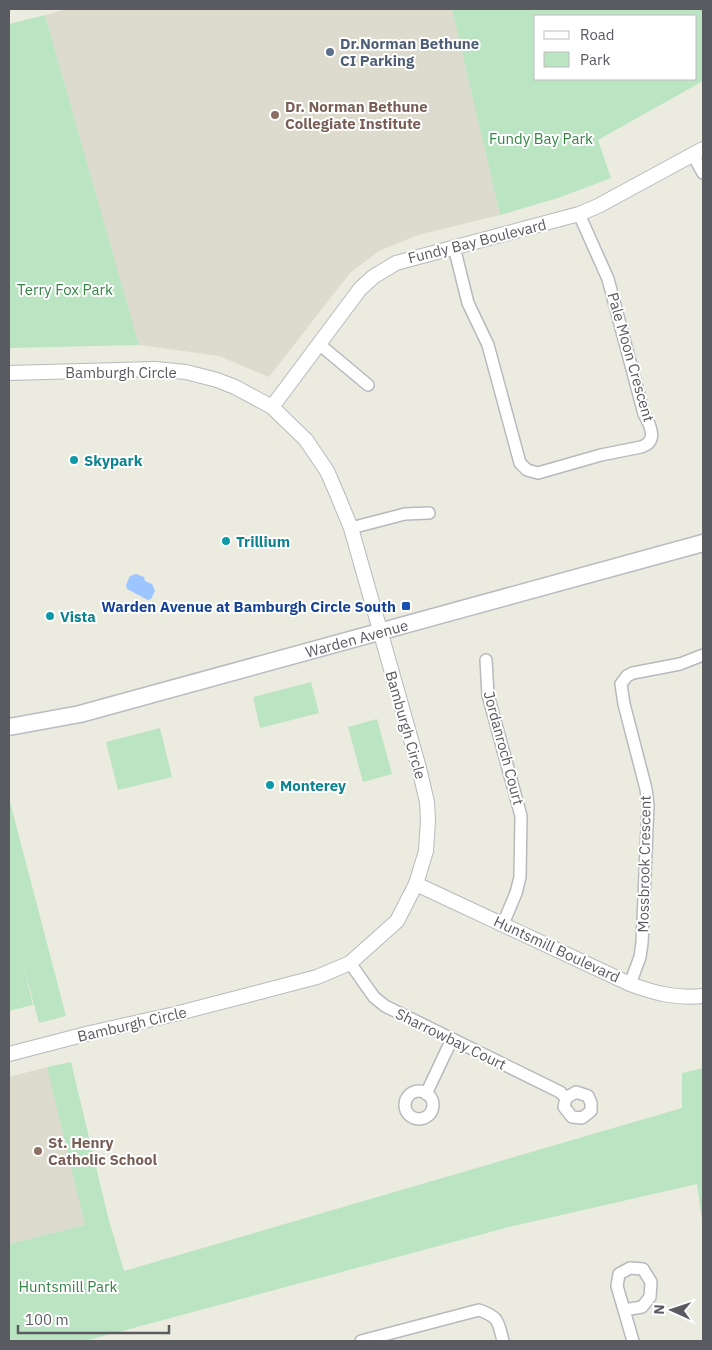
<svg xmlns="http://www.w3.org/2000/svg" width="712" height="1350" font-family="'IBM Plex Sans',sans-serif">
	<rect width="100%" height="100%" fill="#ecebe0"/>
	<g fill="#dcdbce">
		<path d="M68,9H452L500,215L418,235L379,251L350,273L269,377L219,356L139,345L45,15Z"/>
		<path d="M47,1067L86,1225L9,1244V1077Z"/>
	</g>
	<g fill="#bbe4c2" fill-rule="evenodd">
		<path d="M452,9H703V81L598,140L611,178L558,198L500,215ZM536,16H696V79H536Z"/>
		<path d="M45,15L139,345L9,348V24Z"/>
		<path d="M311,682L319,713L260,728L253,697Z"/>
		<path d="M377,719L392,774L363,782L348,727Z"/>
		<path d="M160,728L172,777L118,790L106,742Z"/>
		<path d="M9,798L66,1016L39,1023L23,964L33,1005L9,1011V915H10L9,909Z"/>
		<path d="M71,1062L108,1217L124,1271L682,1108V1073L703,1068V1228L697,1184L509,1227L85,1341H9V1244L85,1225L47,1067Z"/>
	</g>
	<path fill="#9dc5ff" d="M136,574L144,577L145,581L152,584L155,591L151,599L148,600L127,589L126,585L130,576Z"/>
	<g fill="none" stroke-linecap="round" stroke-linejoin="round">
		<defs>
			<g id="minor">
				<path d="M693,155L703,173"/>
				<path d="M454,247L468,303L488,345L520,463L527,470L538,473L601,455L641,447C658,442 651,426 644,414L608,279L579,214"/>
				<path d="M319,344L368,385"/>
				<path d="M351,528L405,514L429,513"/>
				<path d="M486,660L488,695L521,816L520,877L516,893L503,924"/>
				<path d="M350,963L374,997L385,1006L560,1092L566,1098"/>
				<path d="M630,984L640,957L642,943L648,805L646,789L624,704L621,684L627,676L633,673L680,664L703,655"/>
				<circle cx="419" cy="1105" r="14"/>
				<path d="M576,1092L588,1096L591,1103V1111L582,1118L572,1117L564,1107L566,1098Z"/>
				<path d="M426,1094L452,1039"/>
				<path d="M624,1310L642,1307L650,1297L651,1282L643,1269L630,1268L619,1274L617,1286L633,1341"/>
				<path d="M361,1341L479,1310C499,1317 498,1321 503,1341"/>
			</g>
			<g id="tertiary">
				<path d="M9,373L155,369L186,372L217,380L235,387L272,407L306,440L327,471L337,494L351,528L419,768L427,802L428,820L426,851L416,884L397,921L350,963L317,977L175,1014L90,1033L9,1054"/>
				<path d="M272,407L360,289L373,277L396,263L579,214L598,206L703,149"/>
				<path d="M416,884L630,984C654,993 677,999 703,996"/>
			</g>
			<g id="secondary">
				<path id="s1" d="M9,727L80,714L703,543"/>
			</g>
		</defs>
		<use href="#minor" stroke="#b8b9bf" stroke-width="14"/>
		<use href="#tertiary" stroke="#b8b9bf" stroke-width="16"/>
		<use href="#secondary" stroke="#b9bbc2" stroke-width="19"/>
		<use href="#minor" stroke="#fff" stroke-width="11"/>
		<use href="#tertiary" stroke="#fff" stroke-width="14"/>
		<use href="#secondary" stroke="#fff" stroke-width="16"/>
	</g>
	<circle fill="#5c6f8a" stroke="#fff" stroke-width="2" cx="330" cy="52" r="5"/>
	<g fill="#8d6e63" stroke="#fff" stroke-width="2">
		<circle cx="275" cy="115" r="5"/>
		<circle cx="38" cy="1151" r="5"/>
	</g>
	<g fill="#0f9aa8" stroke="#fff" stroke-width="2">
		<circle cx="74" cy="460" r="5"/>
		<circle cx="226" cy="541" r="5"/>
		<circle cx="50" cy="616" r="5"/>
		<circle cx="270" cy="785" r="5"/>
	</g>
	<rect fill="#1a4fb4" stroke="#fff" stroke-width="2" x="401" y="601" width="10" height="10" rx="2.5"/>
	<g text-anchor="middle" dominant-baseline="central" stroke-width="4" stroke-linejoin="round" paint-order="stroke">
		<g font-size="15" font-weight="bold" fill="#4e5e75" stroke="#fff" text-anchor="start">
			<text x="340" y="43">Dr.Norman Bethune<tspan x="340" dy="17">CI Parking</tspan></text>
		</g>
		<g font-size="15" font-weight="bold" fill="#785e54" stroke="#fff" text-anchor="start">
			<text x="285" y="106">Dr. Norman Bethune<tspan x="285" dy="17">Collegiate Institute</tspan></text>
			<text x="48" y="1142">St. Henry<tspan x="48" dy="17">Catholic School</tspan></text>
		</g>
		<g font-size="15" fill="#348544" stroke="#fff">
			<text x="541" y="138">Fundy Bay Park</text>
			<text x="65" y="289">Terry Fox Park</text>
			<text x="68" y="1286">Huntsmill Park</text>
		</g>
		<g font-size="15" fill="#595b61" stroke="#fff">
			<text transform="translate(477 241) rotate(-14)">Fundy Bay Boulevard</text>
			<text transform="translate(631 357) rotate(74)">Pale Moon Crescent</text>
			<text x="121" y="372">Bamburgh Circle</text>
			<text stroke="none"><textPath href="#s1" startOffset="359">Warden Avenue</textPath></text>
			<text transform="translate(406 725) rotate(74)">Bamburgh Circle</text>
			<text transform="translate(504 748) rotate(75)">Jordanroch Court</text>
			<text transform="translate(644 864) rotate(-89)">Mossbrook Crescent</text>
			<text transform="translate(557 949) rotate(25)">Huntsmill Boulevard</text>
			<text transform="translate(132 1024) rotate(-13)">Bamburgh Circle</text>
			<text transform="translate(451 1039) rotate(26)">Sharrowbay Court</text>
		</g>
		<g font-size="15" font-weight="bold" fill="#0d838f" stroke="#fff" text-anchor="start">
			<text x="84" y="460">Skypark</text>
			<text x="236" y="541">Trillium</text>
			<text x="60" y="616">Vista</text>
			<text x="280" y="785">Monterey</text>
		</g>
		<g font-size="15" font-weight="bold" fill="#164399" stroke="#fff" text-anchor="end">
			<text x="396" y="606">Warden Avenue at Bamburgh Circle South</text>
		</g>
	</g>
	<rect width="712" height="1350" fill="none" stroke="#595b61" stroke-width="20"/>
	<rect x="534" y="15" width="162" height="65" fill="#ffffff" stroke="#bdbdc0"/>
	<rect x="544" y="31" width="25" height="8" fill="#ffffff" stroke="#bdbdc0"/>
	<text x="580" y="40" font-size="15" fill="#595b61">Road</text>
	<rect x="544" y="52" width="25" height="15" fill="#bbe4c2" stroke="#bdbdc0"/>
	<text x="580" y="65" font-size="15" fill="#595b61">Park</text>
	<g transform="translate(672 1310) rotate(273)" stroke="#ffffff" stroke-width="4" paint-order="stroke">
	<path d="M0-4L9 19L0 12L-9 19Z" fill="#595b61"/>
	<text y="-8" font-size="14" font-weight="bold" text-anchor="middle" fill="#595b61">N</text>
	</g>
	<path d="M18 1325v8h151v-8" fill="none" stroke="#595b61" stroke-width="2.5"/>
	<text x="25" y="1325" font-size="15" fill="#595b61" stroke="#ffffff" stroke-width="4" paint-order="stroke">100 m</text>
</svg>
